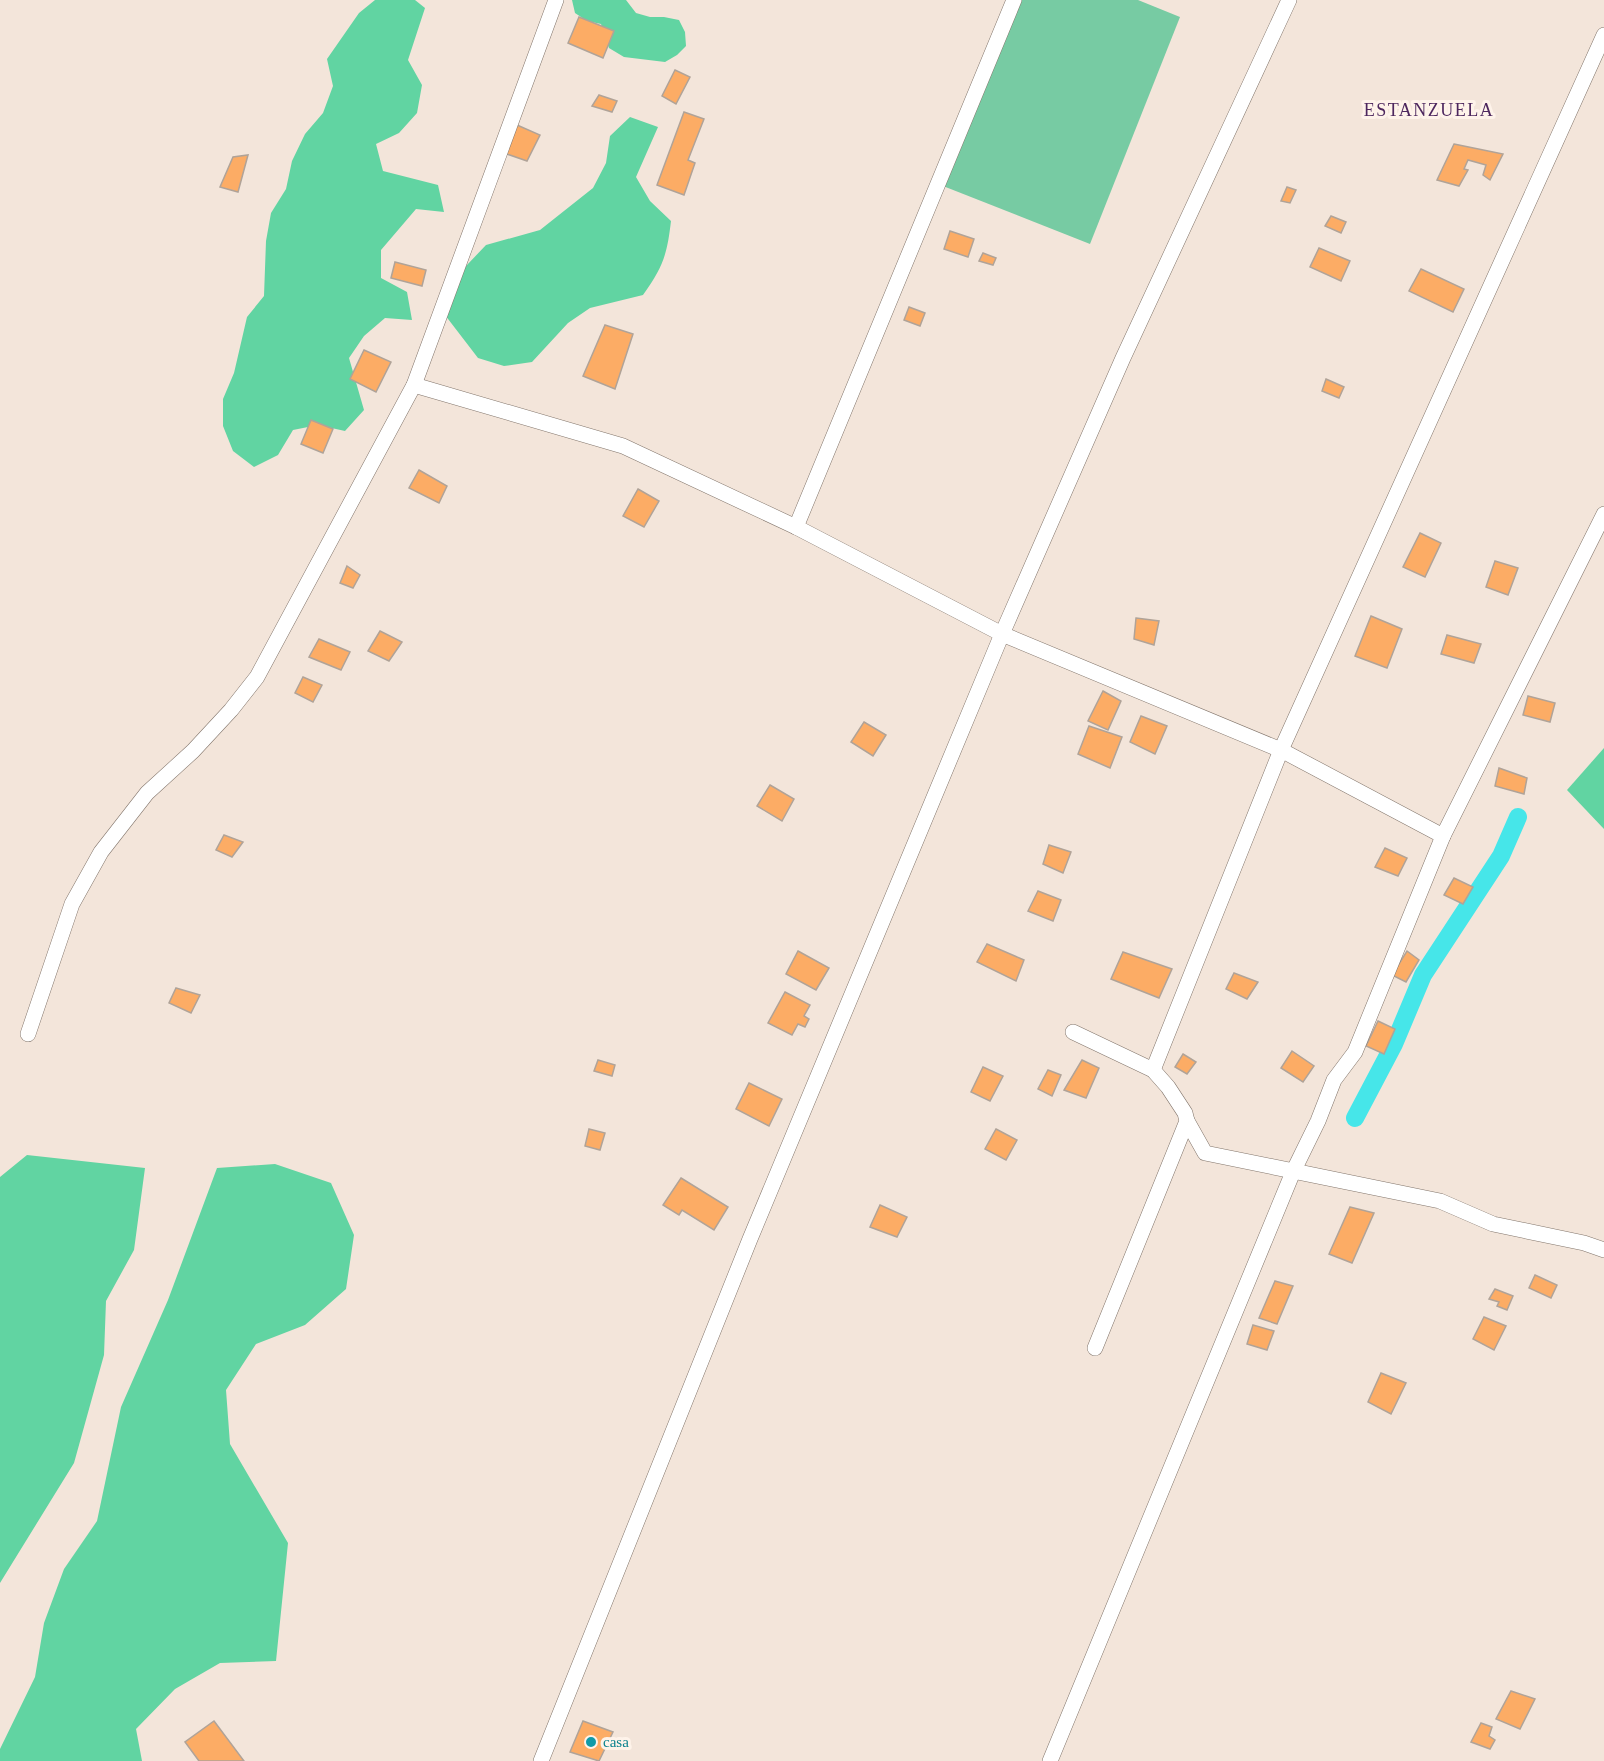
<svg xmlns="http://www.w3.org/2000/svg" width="1604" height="1761" font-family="Georgia,serif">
	<rect width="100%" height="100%" fill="#f3e5da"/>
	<path fill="#77cba3" d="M1016,0H1138L1180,17L1090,244L943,186Z"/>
	<g fill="#61d4a2">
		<path d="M375,0H415L425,8L408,60L422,85L417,113L399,133L376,144L383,171L438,185L444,212L416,209L381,250V278L407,292L412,320L385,318L364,336L349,358L364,410L345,431L318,425L293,430L278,455L254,467L233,451L223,426V399L234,373L247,317L264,296L266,241L271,213L286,189L292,161L305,134L323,113L333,86L327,59L359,13Z"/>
		<path d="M572,0H626L636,13L650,17H664L679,20L685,32L686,46L677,55L665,62L624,57L609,48L601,24L587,21L575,13Z"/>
		<path d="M630,117L658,127L636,177L650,201L671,221C667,255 663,267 643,295L590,308L568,323L532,362L504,366L478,358L445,315L450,288L467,265L486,245L540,230L593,188L606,163L610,136Z"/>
		<path d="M1604,748V829L1567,790Z"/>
		<path d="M27,1155L145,1168L134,1250L106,1301L104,1355L74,1463L0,1583V1177Z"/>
		<path d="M275,1164L331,1183L354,1235L346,1289L305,1325L256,1344L226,1390L230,1444L288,1543L276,1661L220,1663L175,1689L136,1729L142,1761H0V1749L35,1677L44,1623L64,1569L97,1521L121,1407L168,1300L217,1168Z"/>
	</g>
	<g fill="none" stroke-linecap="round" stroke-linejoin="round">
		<path stroke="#46e6e9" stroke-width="18" d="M1355,1118L1394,1044L1423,975L1501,856L1518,817"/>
	</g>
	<g fill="#fcac65" stroke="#b0a398" stroke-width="1.5">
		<path d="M579,17L614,31L603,58L568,43Z"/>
		<path d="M675,70L690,77L676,104L662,96Z"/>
		<path d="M599,95L617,101L612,112L592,106Z"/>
		<path d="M684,112L704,119L688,160L695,163L684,195L657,185Z"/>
		<path d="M517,125L540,135L527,161L504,153Z"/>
		<path d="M1454,144L1503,154L1490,180L1483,175L1486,165L1468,160L1464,169L1468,170L1459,186L1437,180Z"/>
		<path d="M248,155L238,192L220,187L233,157Z"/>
		<path d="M1287,187L1296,190L1290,203L1281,201Z"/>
		<path d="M1331,216L1346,222L1341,233L1325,226Z"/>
		<path d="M950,231L974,239L968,257L944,249Z"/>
		<path d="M1319,248L1350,261L1341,281L1310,267Z"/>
		<path d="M983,253L996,258L993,265L979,261Z"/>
		<path d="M395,262L426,270L422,286L391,278Z"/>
		<path d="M1421,269L1464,289L1453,312L1409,291Z"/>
		<path d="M909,307L925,313L920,326L904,320Z"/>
		<path d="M605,325L633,334L615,389L583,376Z"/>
		<path d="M364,350L391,362L376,392L350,379Z"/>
		<path d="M1326,379L1344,387L1339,398L1322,391Z"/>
		<path d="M311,420L333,429L323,453L301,444Z"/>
		<path d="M419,470L447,486L439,503L409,488Z"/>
		<path d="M638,489L659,501L644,527L623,516Z"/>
		<path d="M1420,533L1441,543L1425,577L1403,567Z"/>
		<path d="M1495,561L1518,568L1508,595L1486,587Z"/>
		<path d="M347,566L360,575L353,588L340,583Z"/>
		<path d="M1371,616L1402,629L1387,668L1355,656Z"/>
		<path d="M1136,618L1159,621L1154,645L1134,639Z"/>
		<path d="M380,631L402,642L389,661L368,651Z"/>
		<path d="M1447,635L1481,644L1474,663L1441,654Z"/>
		<path d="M319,639L350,652L341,670L309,657Z"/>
		<path d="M303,677L322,685L313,702L295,693Z"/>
		<path d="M1103,691L1121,701L1108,730L1088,721Z"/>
		<path d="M1528,696L1555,703L1550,722L1523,715Z"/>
		<path d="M1141,716L1167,726L1155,754L1130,742Z"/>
		<path d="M864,722L886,735L873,756L851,742Z"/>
		<path d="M1089,726L1122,737L1110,768L1078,754Z"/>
		<path d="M1499,768L1527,778L1524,794L1495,786Z"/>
		<path d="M770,785L794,799L782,821L757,806Z"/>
		<path d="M224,835L243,842L232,857L216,850Z"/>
		<path d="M1049,845L1071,852L1063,873L1043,864Z"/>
		<path d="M1385,848L1407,858L1398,876L1375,867Z"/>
		<path d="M1454,878L1473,887L1463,904L1444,895Z"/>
		<path d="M1038,891L1061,900L1053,921L1028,911Z"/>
		<path d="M987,944L1024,960L1016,981L977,962Z"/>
		<path d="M798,951L829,968L816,990L786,974Z"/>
		<path d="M1407,951L1419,960L1406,982L1392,975Z"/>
		<path d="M1123,952L1172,969L1159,998L1111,979Z"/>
		<path d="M1234,973L1258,982L1247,999L1226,989Z"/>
		<path d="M176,988L200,995L191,1013L169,1003Z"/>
		<path d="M785,992L810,1005L804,1016L809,1019L805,1027L798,1024L792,1035L768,1023Z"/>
		<path d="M1378,1021L1395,1029L1384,1054L1366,1046Z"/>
		<path d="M1292,1051L1314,1066L1303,1082L1281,1068Z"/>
		<path d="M1183,1054L1196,1062L1187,1074L1175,1067Z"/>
		<path d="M598,1060L615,1065L612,1076L594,1071Z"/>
		<path d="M1082,1060L1099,1068L1086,1098L1064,1090Z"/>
		<path d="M983,1067L1003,1076L990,1101L971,1092Z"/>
		<path d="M1048,1070L1061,1075L1052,1096L1038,1089Z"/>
		<path d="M749,1083L782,1099L769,1126L736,1109Z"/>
		<path d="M589,1129L605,1133L600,1150L585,1146Z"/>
		<path d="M996,1129L1017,1140L1006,1160L985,1149Z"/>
		<path d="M681,1178L728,1207L714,1230L682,1210L679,1215L663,1205Z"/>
		<path d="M880,1205L907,1217L897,1237L870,1227Z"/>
		<path d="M1350,1207L1374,1213L1352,1263L1329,1254Z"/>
		<path d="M1535,1275L1557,1285L1551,1298L1529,1288Z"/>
		<path d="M1275,1281L1293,1286L1277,1324L1259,1318Z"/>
		<path d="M1495,1289L1513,1296L1507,1310L1497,1306L1499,1302L1489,1299Z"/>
		<path d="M1484,1317L1506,1326L1494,1350L1473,1339Z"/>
		<path d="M1253,1325L1274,1331L1267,1350L1247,1344Z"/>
		<path d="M1381,1373L1406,1383L1391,1414L1368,1402Z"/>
		<path d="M1511,1691L1535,1699L1520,1729L1496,1719Z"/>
		<path d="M214,1721L244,1761H199L185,1742Z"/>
		<path d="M583,1721L613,1732L599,1761L570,1752Z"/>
		<path d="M1481,1723L1492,1727L1489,1736L1495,1740L1490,1749L1471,1742Z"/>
	</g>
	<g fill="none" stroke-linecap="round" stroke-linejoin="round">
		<defs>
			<g id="street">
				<path d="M414,385L623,446L796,527L1002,634L1281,750L1443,836L1604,514"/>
				<path d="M796,527L1014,0"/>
				<path d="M1073,1032L1153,1070L1168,1087L1185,1113L1187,1121L1095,1348"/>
				<path d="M28,1034L72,904L101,852L147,793L193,751L231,710L257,677L414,385L556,0"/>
				<path d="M1153,1070L1281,750L1604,35"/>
				<path d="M1187,1121L1205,1153L1440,1201L1493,1224L1584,1243L1604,1250"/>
				<path d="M541,1761L750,1239L1002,634L1123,358L1289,0"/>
				<path d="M1050,1761L1293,1172L1318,1121L1334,1080L1355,1052L1443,836"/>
			</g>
		</defs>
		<use href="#street" stroke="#82756b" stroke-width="16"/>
		<use href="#street" stroke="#fff" stroke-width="15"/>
	</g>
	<circle fill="#0f9aa8" stroke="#fef3ea" stroke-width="2" cx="591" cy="1742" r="6"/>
	<g text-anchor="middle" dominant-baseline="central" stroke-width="6" stroke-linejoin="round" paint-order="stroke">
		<g font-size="15" fill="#0d838f" stroke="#fef3ea" text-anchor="start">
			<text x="603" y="1742">casa</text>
		</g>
		<g font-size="18" letter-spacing="1.5" fill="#4d275e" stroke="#fef3ea">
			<text x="1429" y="110">ESTANZUELA</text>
		</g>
	</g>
</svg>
